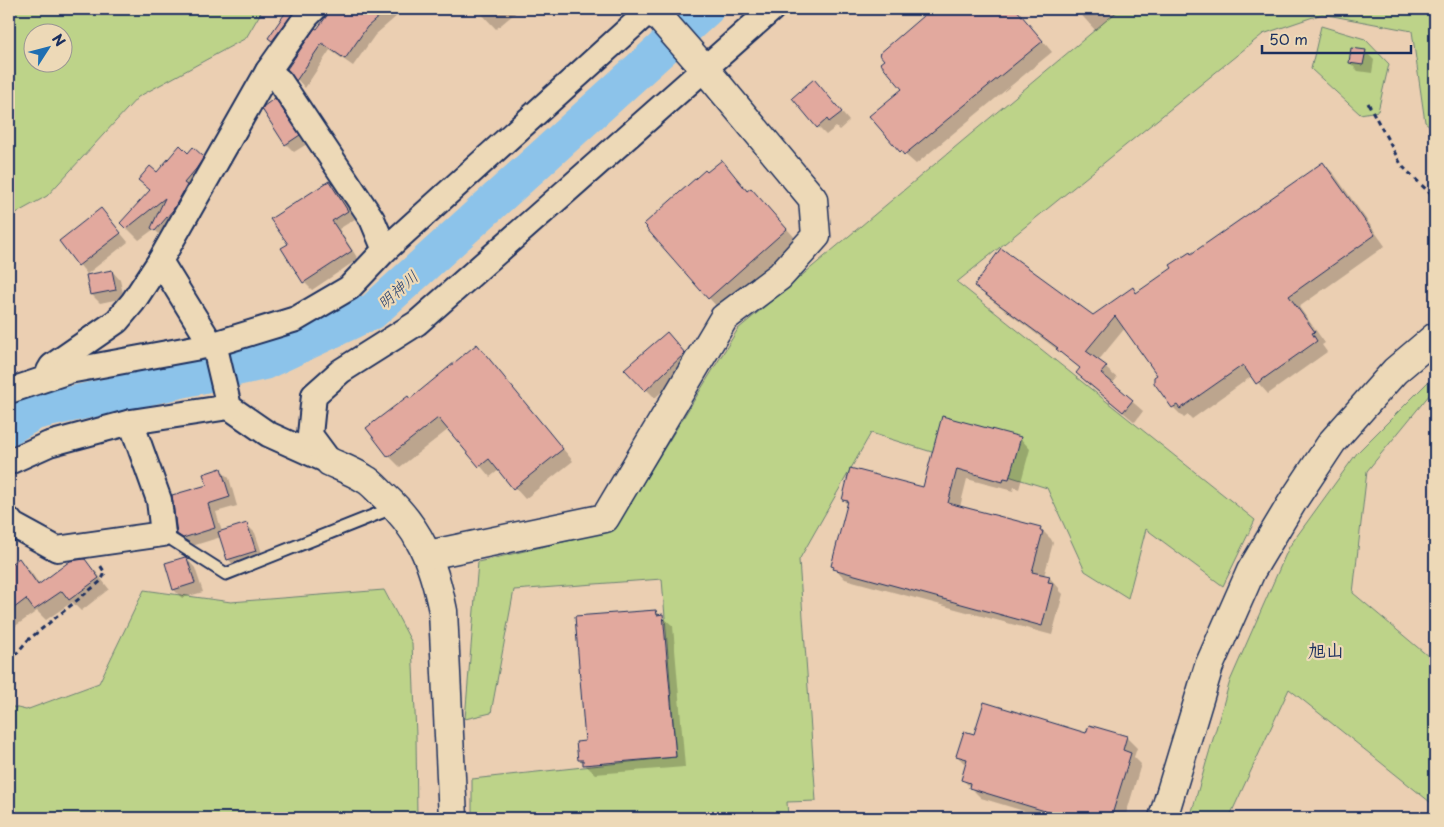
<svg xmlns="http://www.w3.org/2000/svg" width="1444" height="827" font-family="'Playpen Sans','Klee One',sans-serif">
	<rect width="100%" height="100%" fill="#ebcfb2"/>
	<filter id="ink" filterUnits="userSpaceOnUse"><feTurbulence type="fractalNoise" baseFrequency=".02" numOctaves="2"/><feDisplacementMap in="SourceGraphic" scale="10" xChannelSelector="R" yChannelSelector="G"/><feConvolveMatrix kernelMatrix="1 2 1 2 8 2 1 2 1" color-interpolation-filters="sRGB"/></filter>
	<g filter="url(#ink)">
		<g fill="#bdd389" stroke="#6c8174" fill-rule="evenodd">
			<path d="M9,9H263L246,38L138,97L47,196L9,217ZM32,32H62V62H32Z"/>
			<path d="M1120,9H1435V130L1425,122L1412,31L1322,14L1263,34L957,282L1255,520L1223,586L1146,529L1128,598L1085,571L1047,488L871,433L799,560L816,801L787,802L788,818H472V779L676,757L662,579L514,590L491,713L465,719L478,562L614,530L738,329Z"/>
			<path d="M1321,26L1365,39L1389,64L1378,111L1360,114L1311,69Z"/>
			<path d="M1435,375V388L1367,471L1353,593L1435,662V806L1289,689L1229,818H1190L1230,681L1289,547L1357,453Z"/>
			<path d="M144,590L231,602L384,590L412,643L416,735L417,818H9V706L26,710L99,683Z"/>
		</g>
		<g fill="#0003">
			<path d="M334,9H405L375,35L353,66L330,50L305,88L288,69Z"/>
			<path d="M477,9H520L496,29Z"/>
			<path d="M933,9H1016L1052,52L916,164L901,151L871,116L903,89L880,54Z"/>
			<path d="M1076,9H1121L1095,30Z"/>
			<path d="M292,14L300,22L278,47L270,38Z"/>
			<path d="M1365,51L1374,60L1372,73L1358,71L1350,63Z"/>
			<path d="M814,80L849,121L839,130L836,127L826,135L818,127Z"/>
			<path d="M275,100L283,108L307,144L294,152L286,144Z"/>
			<path d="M189,154L203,158L215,170L165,240L154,229L139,240L122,223L151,191L157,174Z"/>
			<path d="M722,162L748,191L761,200L797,240L719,309L709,298Z"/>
			<path d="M1323,163L1334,174L1385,246L1299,307L1325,343L1322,345L1327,352L1268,394L1252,376L1192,419L1188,415L1184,418L1173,407L1156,383L1159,376L1125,328L1098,361L1117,378L1112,384L1143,411L1135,422L1088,384L1077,373L1081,369L1059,351L986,296L975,285L1093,317L1132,289L1137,294Z"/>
			<path d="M329,183L336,190L355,219L339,229L358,259L312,290L304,282L283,249L289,245Z"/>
			<path d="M101,209L128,242L87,274L60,241Z"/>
			<path d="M112,271L120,280L124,298L100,303L91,294Z"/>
			<path d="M667,333L693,362L655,398L626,369Z"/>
			<path d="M487,357L573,461L525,499L499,470L490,477L449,429L400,467L389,456L411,400Z"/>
			<path d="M943,417L1020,438L1030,449L1019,489L1014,487L1013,491L967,479L960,507L1040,528L1051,539L1053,543L1044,576L1049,577L1059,588V590L1063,594L1052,635L845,579L833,566L849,505L843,499L923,489Z"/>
			<path d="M220,470L229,478L237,506L216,512L222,532L247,525L255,533L264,559L237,568L228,559L221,537L192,546L178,533Z"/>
			<path d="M187,559L195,568L203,592L182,598L174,590L166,564Z"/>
			<path d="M19,560L30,571L40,585L84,560L96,572L109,589L81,611L72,602L46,620L37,611L14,627L9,621V567Z"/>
			<path d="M656,611L673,626L685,767L595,774L579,759Z"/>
			<path d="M1087,734L1126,737L1137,748L1134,757L1141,764L1125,818H1047L981,798L962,779L966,765L957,756L975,736Z"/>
		</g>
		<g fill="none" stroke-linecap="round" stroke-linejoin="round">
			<path stroke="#8cc3ea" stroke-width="36" d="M9,427L35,412L264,362L373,311L706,9"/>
		</g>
		<g fill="#e2a99e" stroke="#1b2f5e">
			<path d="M288,9L293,13L272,41L268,38Z"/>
			<path d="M332,9H388L367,27L345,59L322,43L296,81L287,69L315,28L317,29Z"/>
			<path d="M931,9H1016L1043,41L904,155L901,151L900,152L869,116L902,89L880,63L884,60L879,54Z"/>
			<path d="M1351,48L1366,50L1363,65L1349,63Z"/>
			<path d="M814,79L842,112L829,122L827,119L817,128L792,98Z"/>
			<path d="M275,98L300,135L285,145L262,109L264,106Z"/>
			<path d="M180,145L188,153L193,147L204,157L196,169L184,183L187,185L173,210L155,231L151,228L165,198L126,229L120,223L150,190L138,180L150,166L157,172Z"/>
			<path d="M722,160L747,191L751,188L787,229L708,299L646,228L647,227L644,224L705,170L707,172Z"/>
			<path d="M1323,162L1375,235L1289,296L1315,332L1312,333L1317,341L1256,384L1243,365L1180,409L1177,405L1172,408L1154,383V377L1157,375L1115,316L1086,351L1107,366L1101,373L1133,400L1123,412L1076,373L1080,368L1056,349L1058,348L974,286L1001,248L1093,315L1133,287L1136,293L1172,268L1170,265L1190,252L1191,254Z"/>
			<path d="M329,181L348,211L332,221L352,251L303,283L281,248L288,244L270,219Z"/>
			<path d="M101,208L121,233L78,266L59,241Z"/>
			<path d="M112,270L116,290L90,295L86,275Z"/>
			<path d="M667,332L685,353L645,391L624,369Z"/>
			<path d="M477,344L563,449L513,489L489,459L479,467L438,418L388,457L366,428L408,396L410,399Z"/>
			<path d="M942,416L1021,437L1009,479L1004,478L1003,482L957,469L948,503L1041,527L1040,531H1043L1032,572L1050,576L1048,582L1053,583L1042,626L833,569L834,567L831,566L848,501L842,500L850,468L923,487Z"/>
			<path d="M221,468L230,497L208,504L215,528L183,538L177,534L172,495L207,485L203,474Z"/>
			<path d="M247,523L256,551L227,560L218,532Z"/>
			<path d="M185,557L187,558L195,583L173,590L165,563Z"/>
			<path d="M19,558L38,585L70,561L85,559L99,578L69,600L62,591L34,610L26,599L9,612V565Z"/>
			<path d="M656,610L657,615L663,614L676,757L583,765V760H578L576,742L585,741L575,616Z"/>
			<path d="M984,702L1086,733L1089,725L1127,736L1123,750L1131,753L1111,818H1068L969,788L970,783L961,780L967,759L956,756L964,731L974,734Z"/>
		</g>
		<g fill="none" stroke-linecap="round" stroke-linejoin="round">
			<defs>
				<path id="service" d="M163,534L226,574L395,507"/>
				<g id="minor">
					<path d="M314,9L307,16L268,71L160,261L216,352L229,407L268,434L328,461"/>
					<path d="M268,71L280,81L372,219L385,250"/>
					<path d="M49,376V371L52,366L117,321L133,302L160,261"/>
					<path d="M9,391L69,371L211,345L296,319L349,288L385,250L651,9"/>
					<path d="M9,462L49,444L131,422L229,407"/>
					<path d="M330,462L310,435L314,395L341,371L417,323L772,9"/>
					<path d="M9,520L13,525L57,549L163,534L159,500L131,422"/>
				</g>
				<g id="tertiary">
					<path d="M330,462C341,467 354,472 365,479C371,482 377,489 382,494C420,528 433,562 443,611L453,818"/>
					<path d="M428,555L605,518L724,318L780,276L816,236L813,199L704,68L660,18L650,9"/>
					<path d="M1163,818L1209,666L1251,571L1293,501L1332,442L1395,371L1435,337"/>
				</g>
			</defs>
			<use href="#service" stroke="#1b2f5e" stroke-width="15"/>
			<use href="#minor" stroke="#1b2f5e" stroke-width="28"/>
			<use href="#tertiary" stroke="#1b2f5e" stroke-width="31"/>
			<g stroke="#1b2f5e" stroke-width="3" stroke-dasharray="5 4" stroke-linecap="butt">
				<path d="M1368,103L1402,166L1435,198"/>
				<path d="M9,662L28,640L101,581L105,573L100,565"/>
			</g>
			<use href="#service" stroke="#edd9b7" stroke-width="11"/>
			<use href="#minor" stroke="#edd9b7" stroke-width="24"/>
			<use href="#tertiary" stroke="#edd9b7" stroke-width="28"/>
		</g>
	</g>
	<g text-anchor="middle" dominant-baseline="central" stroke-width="4.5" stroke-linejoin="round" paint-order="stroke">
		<g font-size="16" font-style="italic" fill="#2c4573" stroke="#edd9b7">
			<text transform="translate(397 289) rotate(-42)">明神川</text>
		</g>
		<g font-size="18" font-weight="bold" fill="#1b2f5e" stroke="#edd9b7">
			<text x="1326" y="649">旭山</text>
		</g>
	</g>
	<rect width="1444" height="827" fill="none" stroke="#edd9b7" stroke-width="30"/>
	<rect x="15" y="15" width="1414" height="797" fill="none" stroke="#1b2f5e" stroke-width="2" filter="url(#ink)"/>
	<g transform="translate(48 48) rotate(54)"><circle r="24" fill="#edd9b7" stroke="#999593"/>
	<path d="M0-4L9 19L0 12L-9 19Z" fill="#1f6fb2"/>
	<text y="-8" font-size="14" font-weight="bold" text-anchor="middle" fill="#1b2f5e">N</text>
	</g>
	<path d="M1262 45v8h149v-8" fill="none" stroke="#1b2f5e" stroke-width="2.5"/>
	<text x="1269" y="45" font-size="15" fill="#1b2f5e" stroke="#edd9b7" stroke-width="4" paint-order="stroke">50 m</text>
</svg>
